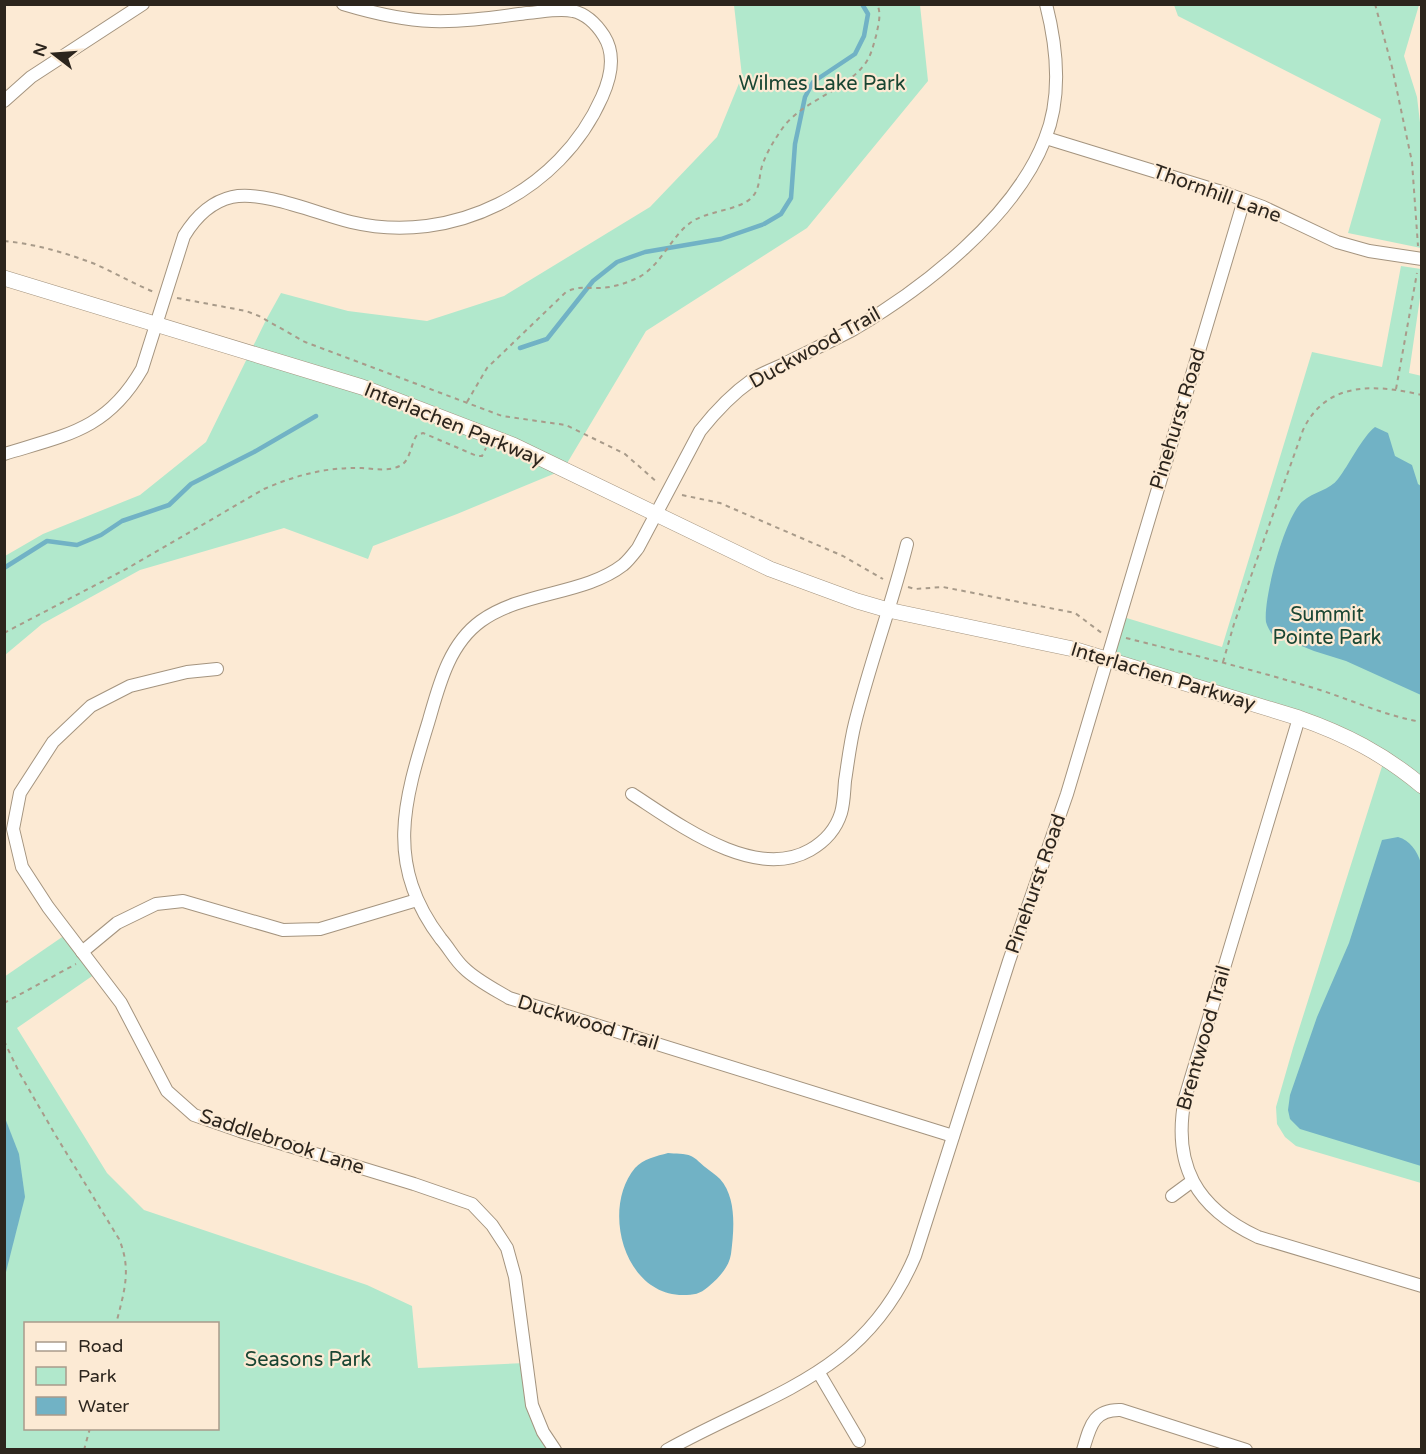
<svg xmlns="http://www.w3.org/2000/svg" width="1426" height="1454" font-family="'Varela Round',sans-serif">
	<rect width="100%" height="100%" fill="#fcead4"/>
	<g fill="#b1e8cc" fill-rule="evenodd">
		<path d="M734,5H920L928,81L807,228L646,331L563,470L457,514L373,546L368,559L284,528L140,570L42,624L5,655V556L43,534L140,495L206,442L266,320L281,293L348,311L427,321L504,296L650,207L717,137L742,76Z"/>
		<path d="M1174,5H1419L1404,56L1417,97L1421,131V248L1348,233L1381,119L1178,16Z"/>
		<path d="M1401,266L1421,269V291L1409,373L1422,376L1421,1183L1296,1146L1285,1137L1277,1124L1276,1107L1293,1048L1385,757L1357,743L1107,660L1120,616L1222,647L1312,352L1382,367Z"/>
		<path d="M68,933L98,972L17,1028L107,1173L144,1210L367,1285L412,1306L418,1368L526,1363L532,1405L555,1449H5L4,977ZM26,1324H218V1428H26Z"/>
	</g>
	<g fill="#71b2c5">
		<path d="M1375,427L1388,433L1395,456L1412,465L1418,484L1421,486V695L1346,661L1314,651L1272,634C1270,631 1267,626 1266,622C1263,599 1285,515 1303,501C1313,492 1330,490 1338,479C1349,465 1362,437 1375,427Z"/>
		<path d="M1398,837C1410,840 1417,851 1421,863V1166L1300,1129L1290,1119L1288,1110L1290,1095L1317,1017L1349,943L1382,840Z"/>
		<path d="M5,1118L19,1154L25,1197L5,1276Z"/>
		<path d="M668,1153C675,1154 685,1153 691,1156C696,1158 701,1164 705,1167C710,1171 716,1175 720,1179C737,1198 734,1230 731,1254C729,1267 719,1278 708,1287C700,1294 694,1295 683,1295C624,1295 601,1209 635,1168C643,1159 657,1156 668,1153Z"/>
	</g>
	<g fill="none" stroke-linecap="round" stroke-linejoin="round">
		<g stroke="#71b2c5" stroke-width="4.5">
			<path d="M520,348L547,339L593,281L617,262L645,252L721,239L764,224L781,214L791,198L795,144L805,97L813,82L855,54L864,36L868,14L862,4"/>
			<path d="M4,568L47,541L77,545L101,535L122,521L169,505L191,484L254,452L316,416"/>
		</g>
		<defs>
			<g id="minor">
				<path d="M4,101L31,77L143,4"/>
				<path d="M1046,138L1225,193L1263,207L1337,242L1369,251L1422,259"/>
				<path d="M4,454C66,435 107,430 142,369L184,236C195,218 210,202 232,197C264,190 318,214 351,222C452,246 560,192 602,97C611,77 616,55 604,36C597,25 586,14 573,11C558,8 542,12 527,13C496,17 464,22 432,21C402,20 373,13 343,4"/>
				<path d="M217,669L187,672L130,686L91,706L53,742L20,793L13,829L22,867L48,907L121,1003L167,1091L194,1115L240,1131L414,1184L472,1204L492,1225L507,1248L515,1277L532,1405L543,1432L555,1450"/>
				<path d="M1299,718L1185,1098C1172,1165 1196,1208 1258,1237L1422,1286"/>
				<path d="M632,794C677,823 754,882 810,850C824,842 836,829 841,813C844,803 844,792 845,781C848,762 850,743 855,723C870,663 892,604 907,544"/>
				<path d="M82,952L117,923L156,904L183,901L283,930L320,929L417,900"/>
				<path d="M953,1136L509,998C494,989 476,980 464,968C455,960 449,948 441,939C384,864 404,801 429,720C439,685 449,644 481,621C523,591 584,595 623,565C629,560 634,553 638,548L700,431C715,412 732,394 752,380C760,374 771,370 780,366C805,353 830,342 854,329C924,288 1015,217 1045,139C1062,97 1057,47 1046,4"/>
				<path d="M1172,1196L1191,1182"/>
				<path d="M819,1373L859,1441"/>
				<path d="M667,1450C771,1392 864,1376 915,1256L1009,961L1067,794L1244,200"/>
				<path d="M1083,1450C1090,1427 1093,1409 1121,1410L1246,1450"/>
			</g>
			<path id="tertiary" d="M4,278L362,387L513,445L770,569L857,601L888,610L1073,649L1299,718C1345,734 1384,754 1422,786"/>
		</defs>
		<use href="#minor" stroke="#a4947f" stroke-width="14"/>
		<use href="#tertiary" stroke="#a4947f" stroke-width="16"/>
		<g stroke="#a89b8a" stroke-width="2" stroke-dasharray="4.5 4.5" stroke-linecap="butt">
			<path d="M1375,4L1392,67L1412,162L1418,246"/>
			<path d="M4,241C36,244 66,253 95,264C115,273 134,284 154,292"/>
			<path d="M177,298L246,311L259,316L305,342L502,416L566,425L625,454L658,483"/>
			<path d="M1396,389L1417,273"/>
			<path d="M467,402L487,368L566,292C578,286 585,288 597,288C612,288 628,283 641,276C662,263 671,237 690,223C707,210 741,211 753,196C760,188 759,176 762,166C767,151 775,139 784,126C805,100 844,91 864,65C871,57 873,46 876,36C878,26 882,14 877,4"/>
			<path d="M682,495L720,503L843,556L883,579"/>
			<path d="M908,587L915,589L943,587L1075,613L1103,634"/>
			<path d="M4,633L128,568L264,489C296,475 327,467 362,468C375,469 392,472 403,464C411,457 411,443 417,435L423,433L477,456H482L486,448"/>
			<path d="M1126,638C1190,654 1254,670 1317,689C1352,700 1385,716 1422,722"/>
			<path d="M1223,662L1234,624L1303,430C1326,381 1375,384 1422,395"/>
			<path d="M4,1003L76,964"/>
			<path d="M4,1041L20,1074L56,1136L119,1239C132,1270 124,1292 116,1324"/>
			<path d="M84,1450L90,1428"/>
		</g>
		<use href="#minor" stroke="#fff" stroke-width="12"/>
		<use href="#tertiary" stroke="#fff" stroke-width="15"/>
	</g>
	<g text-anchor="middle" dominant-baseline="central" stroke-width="4.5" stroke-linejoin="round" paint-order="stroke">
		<g font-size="20" fill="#194633" stroke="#fcead4">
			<text x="822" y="84">Wilmes Lake Park</text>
			<text x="1327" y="615">Summit<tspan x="1327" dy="23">Pointe Park</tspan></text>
			<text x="308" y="1360">Seasons Park</text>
		</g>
		<g font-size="20" fill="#2c251d" stroke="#fcead4">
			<text transform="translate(1217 194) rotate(20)">Thornhill Lane</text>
			<text transform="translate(815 348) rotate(-29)">Duckwood Trail</text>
			<text transform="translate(1178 419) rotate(-73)">Pinehurst Road</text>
			<text transform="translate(454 425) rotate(22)">Interlachen Parkway</text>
			<text transform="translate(1163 677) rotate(17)">Interlachen Parkway</text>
			<text transform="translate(1036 884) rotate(-71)">Pinehurst Road</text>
			<text transform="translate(588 1023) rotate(17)">Duckwood Trail</text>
			<text transform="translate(1204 1038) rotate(-74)">Brentwood Trail</text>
			<text transform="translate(282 1142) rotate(18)">Saddlebrook Lane</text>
		</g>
	</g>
	<rect width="1426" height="1454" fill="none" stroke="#2c251d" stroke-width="12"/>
	<rect x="24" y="1322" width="195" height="108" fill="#fcead4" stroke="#a99b8b" stroke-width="1.5"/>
	<rect x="36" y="1342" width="30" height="9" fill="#ffffff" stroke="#a99b8b" stroke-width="1.5"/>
	<text x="78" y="1352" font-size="18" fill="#2c251d">Road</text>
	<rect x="36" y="1367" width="30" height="18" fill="#b1e8cc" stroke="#a99b8b" stroke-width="1.5"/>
	<text x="78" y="1382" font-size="18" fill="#2c251d">Park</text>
	<rect x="36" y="1397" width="30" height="18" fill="#71b2c5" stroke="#a99b8b" stroke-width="1.5"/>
	<text x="78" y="1412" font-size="18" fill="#2c251d">Water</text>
	<g transform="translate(54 54) rotate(287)" stroke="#fcead4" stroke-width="4.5" paint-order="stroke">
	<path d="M0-4.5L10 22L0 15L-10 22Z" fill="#2c251d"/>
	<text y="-9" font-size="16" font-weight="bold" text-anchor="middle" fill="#2c251d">N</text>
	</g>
</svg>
